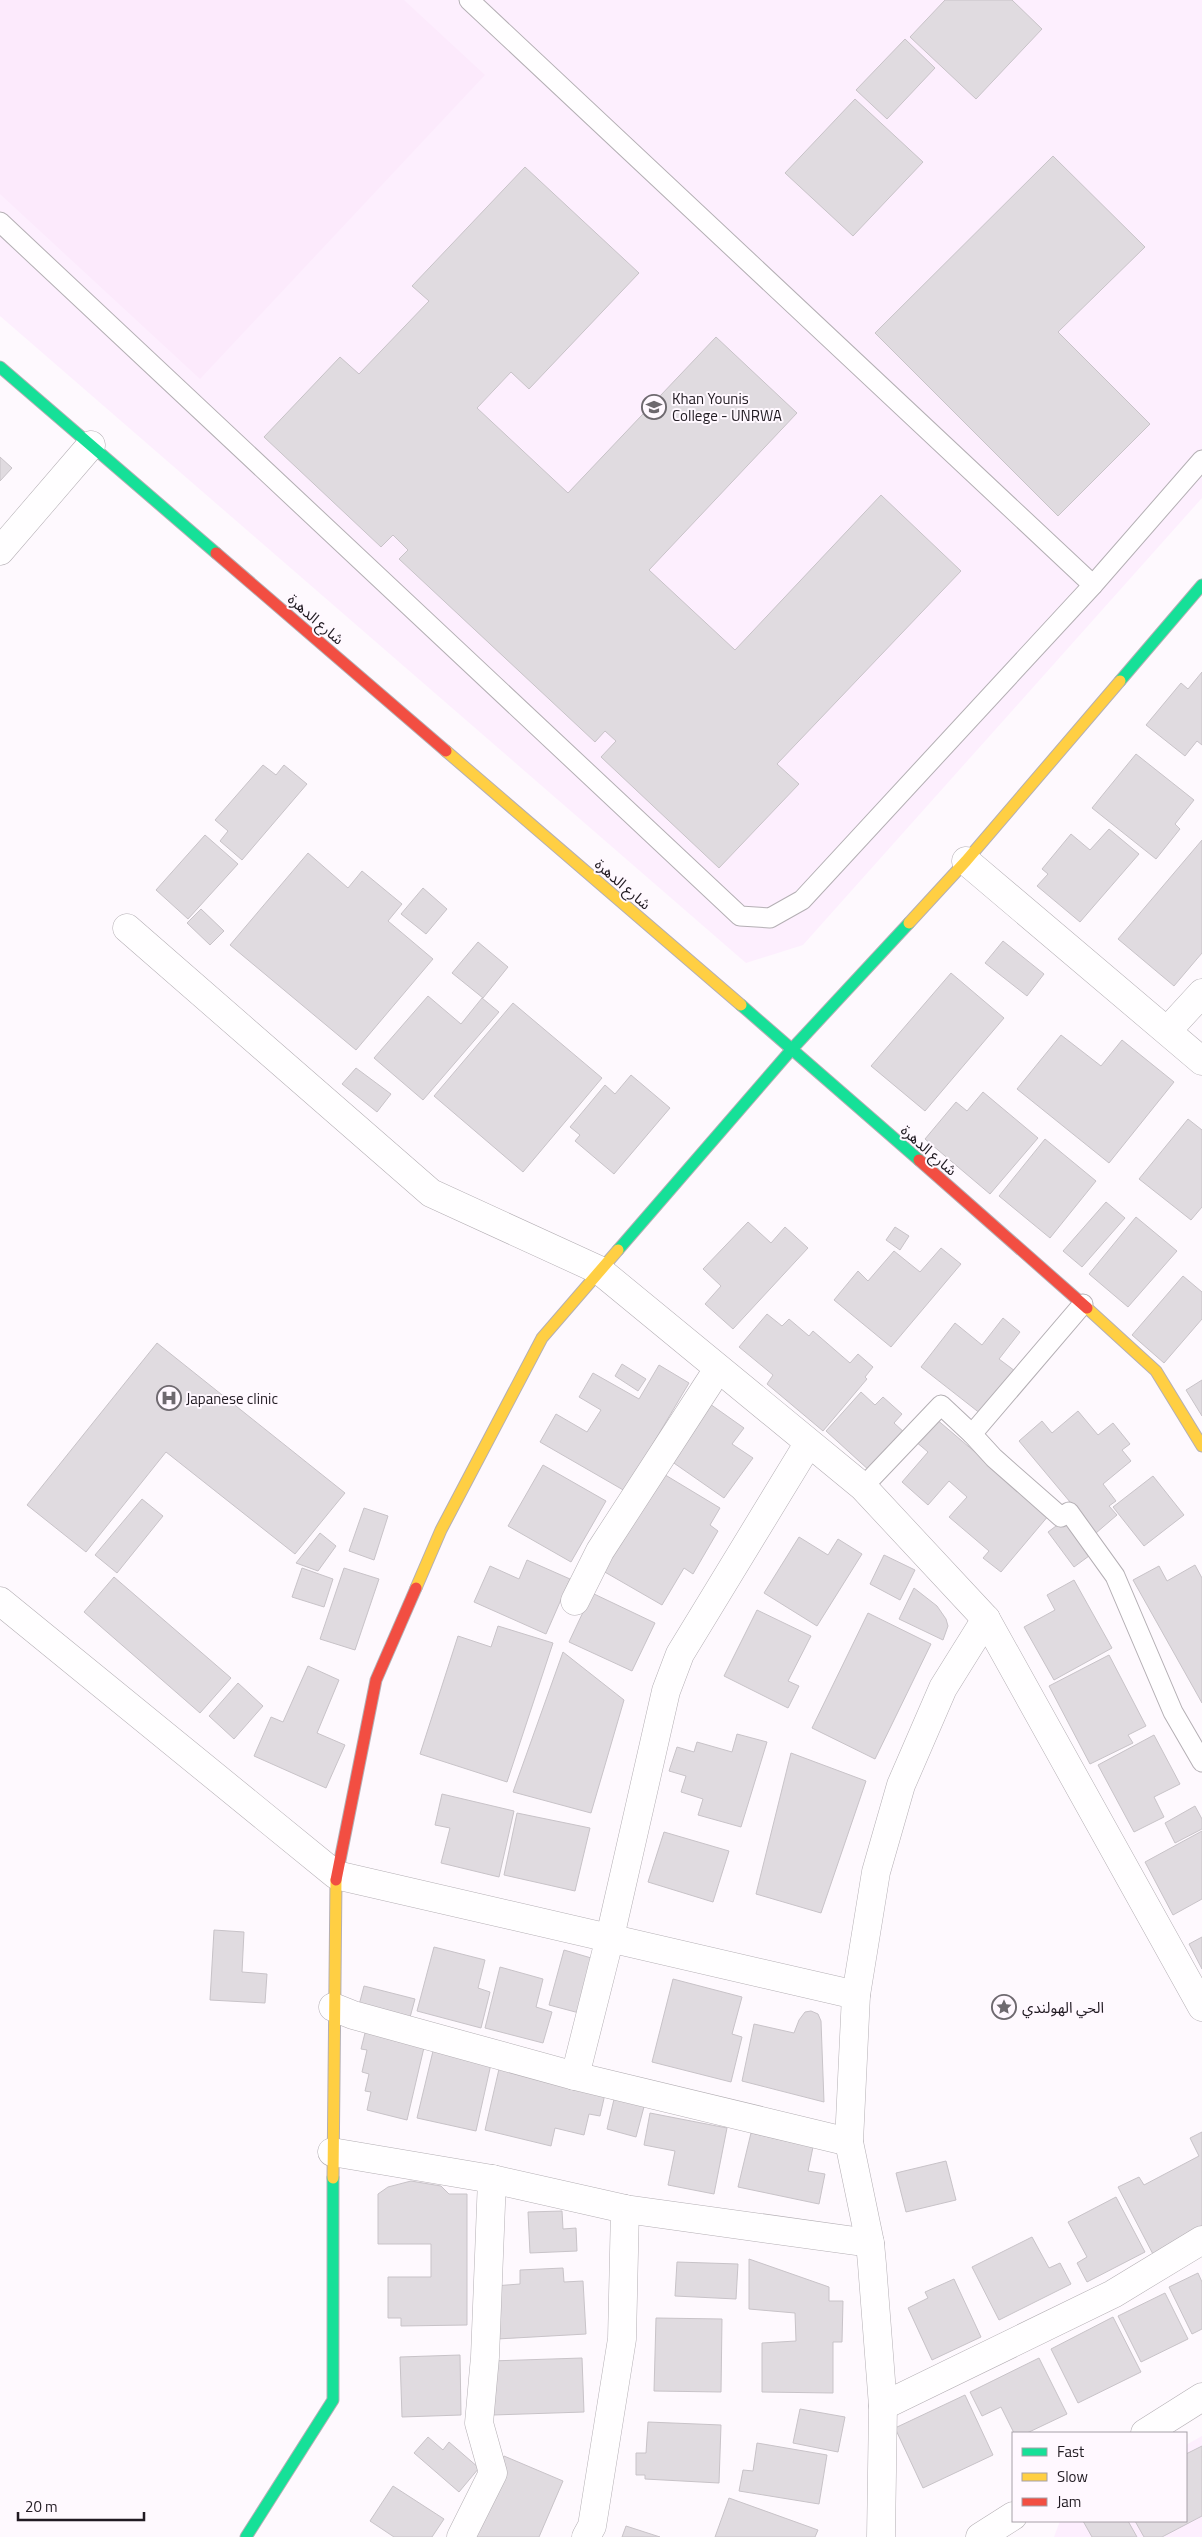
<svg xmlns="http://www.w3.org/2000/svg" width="1202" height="2537" font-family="'Titillium Web','Noto Sans Arabic',sans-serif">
	<rect width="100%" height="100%" fill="#fef9fe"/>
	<g fill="#fdeffe">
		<path d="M0,0H1202V498L803,945L746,963L0,316Z"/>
		<path d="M1202,2436V2537H1054L1060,2521H1186V2445Z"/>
	</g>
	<path fill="#fceafc" d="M0,0H404L485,75L200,379L0,194Z"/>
	<g fill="#e0dbe0" stroke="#c8c3c8">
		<path d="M945,0H1012L1042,29L976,99L910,37Z"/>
		<path d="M905,39L935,68L887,119L856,90Z"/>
		<path d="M855,99L923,162L853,236L785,173Z"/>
		<path d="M1053,156L1145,247L1058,332L1150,424L1058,516L875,333Z"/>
		<path d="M525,167L639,273L529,389L511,372L477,408L568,493L716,337L797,413L649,570L735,650L881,495L961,571L777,764L799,784L719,868L601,757L616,741L605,731L595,742L399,559L408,550L393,535L381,547L264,437L340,357L359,374L429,301L412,286Z"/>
		<path d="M0,457L12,468L0,481Z"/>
		<path d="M1202,672V745L1197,741L1185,756L1146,725L1181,683L1188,689Z"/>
		<path d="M1136,754L1194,800L1175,824L1180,829L1156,859L1092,808Z"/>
		<path d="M263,765L276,775L284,765L307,784L242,860L220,841L228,831L215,820Z"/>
		<path d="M1109,829L1139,854L1080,922L1037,886L1048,874L1042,869L1071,834L1090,850Z"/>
		<path d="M205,835L238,864L188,919L156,890Z"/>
		<path d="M1202,840V953L1174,986L1118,939Z"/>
		<path d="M308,853L348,888L362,871L402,904L388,921L433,959L356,1050L230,945Z"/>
		<path d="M423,888L447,909L426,934L401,914Z"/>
		<path d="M201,909L224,931L210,945L187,923Z"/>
		<path d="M1003,941L1044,974L1027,996L985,963Z"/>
		<path d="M478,942L508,967L483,998L452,973Z"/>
		<path d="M951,973L1004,1018L925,1111L871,1066Z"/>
		<path d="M428,996L461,1024L482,998L499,1012L423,1100L374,1058Z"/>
		<path d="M513,1003L602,1078L523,1172L434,1096Z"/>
		<path d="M1061,1035L1101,1066L1122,1040L1174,1082L1109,1163L1017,1089Z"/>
		<path d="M356,1068L391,1094L377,1112L342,1084Z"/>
		<path d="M631,1075L670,1108L614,1174L575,1141L580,1135L570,1127L605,1085L615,1094Z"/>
		<path d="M983,1092L1038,1138L990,1194L925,1139L956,1102L967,1111Z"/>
		<path d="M1188,1119L1202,1130V1207L1191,1220L1139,1179Z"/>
		<path d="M1045,1139L1096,1181L1050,1238L999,1196Z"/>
		<path d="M1106,1202L1125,1218L1082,1267L1063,1251Z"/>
		<path d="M1136,1217L1177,1251L1128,1307L1089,1274Z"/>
		<path d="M748,1222L771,1243L785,1227L808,1248L733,1329L705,1304L721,1286L703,1269Z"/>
		<path d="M895,1227L909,1236L900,1250L886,1240Z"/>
		<path d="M941,1248L961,1264L891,1347L834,1300L858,1271L868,1281L894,1251L920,1272Z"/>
		<path d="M1183,1276L1202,1292V1319L1164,1363L1132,1335Z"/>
		<path d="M767,1314L782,1326L789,1319L809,1336L813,1331L850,1363L858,1354L873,1367L865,1377L867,1379L823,1431L767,1384L773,1375L739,1347Z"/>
		<path d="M1003,1318L1020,1332L999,1359L1015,1371L981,1414L921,1367L955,1323L982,1345Z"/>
		<path d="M157,1343L345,1493L295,1554L166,1452L86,1552L27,1505Z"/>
		<path d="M622,1364L646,1379L638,1391L615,1376Z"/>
		<path d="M659,1365L689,1383L625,1491L540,1442L556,1414L587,1432L601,1410L579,1397L593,1373L639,1399Z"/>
		<path d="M1202,1380V1416L1186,1390Z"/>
		<path d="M861,1392L875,1405L883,1397L902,1414L894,1423L906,1434L871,1472L826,1431Z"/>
		<path d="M710,1404L744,1428L732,1444L753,1458L724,1498L671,1461Z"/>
		<path d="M1078,1411L1098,1435L1113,1423L1130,1444L1122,1450L1131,1461L1103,1484L1116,1501L1109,1506L1117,1515L1096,1533L1019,1441L1042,1421L1052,1433Z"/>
		<path d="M935,1418L1049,1515L1001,1572L983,1558L989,1551L949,1517L967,1497L949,1481L928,1505L902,1482L928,1452L915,1441Z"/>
		<path d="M543,1465L606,1501L571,1562L508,1526Z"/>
		<path d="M662,1473L720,1508L710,1525L718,1531L693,1574L684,1568L662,1605L603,1571Z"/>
		<path d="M1153,1476L1184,1515L1144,1546L1113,1507Z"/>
		<path d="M142,1499L163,1516L117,1573L95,1555Z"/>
		<path d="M364,1508L388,1516L374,1560L349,1551Z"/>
		<path d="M1068,1517L1093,1553L1074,1567L1048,1532Z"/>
		<path d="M320,1533L336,1546L318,1571L296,1563Z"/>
		<path d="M799,1537L828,1555L838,1539L862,1554L817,1626L764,1593Z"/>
		<path d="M884,1555L915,1570L900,1600L870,1584Z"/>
		<path d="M527,1560L570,1579L546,1634L474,1602L490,1566L519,1579Z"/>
		<path d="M1195,1565L1202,1578V1703L1133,1580L1159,1566L1167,1581Z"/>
		<path d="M302,1568L333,1579L324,1607L292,1597Z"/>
		<path d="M344,1568L379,1579L355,1650L320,1639Z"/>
		<path d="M114,1577L231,1678L200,1713L84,1612Z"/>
		<path d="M1074,1580L1112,1648L1054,1680L1024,1627L1055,1610L1047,1595Z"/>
		<path d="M914,1588L937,1606L946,1619L948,1626L943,1640L899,1619Z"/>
		<path d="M592,1593L655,1623L632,1671L569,1642Z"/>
		<path d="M757,1610L811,1636L788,1681L799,1686L788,1708L724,1676Z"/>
		<path d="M868,1613L931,1644L875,1759L812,1728Z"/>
		<path d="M498,1626L553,1643L507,1782L420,1754L458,1636L491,1647Z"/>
		<path d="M563,1652L624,1700L591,1813L513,1792Z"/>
		<path d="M1109,1655L1146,1726L1128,1735L1133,1743L1090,1764L1049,1686Z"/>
		<path d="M308,1666L339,1680L317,1733L345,1745L326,1788L254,1756L271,1717L283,1722Z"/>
		<path d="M238,1683L263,1706L234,1739L209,1716Z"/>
		<path d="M737,1734L767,1742L741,1827L698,1815L703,1799L681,1792L686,1776L669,1771L677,1747L694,1752L697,1742L732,1752Z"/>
		<path d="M1154,1735L1180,1784L1154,1797L1164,1817L1134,1832L1098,1765Z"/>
		<path d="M791,1753L866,1781L821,1913L756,1894Z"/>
		<path d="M442,1794L514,1811L499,1877L441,1863L450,1828L435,1825Z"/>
		<path d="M1195,1806L1202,1819V1829L1175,1843L1165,1823Z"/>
		<path d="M517,1813L590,1828L575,1891L504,1875Z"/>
		<path d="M1202,1831V1899L1173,1915L1145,1862Z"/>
		<path d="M664,1832L729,1851L713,1902L648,1882Z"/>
		<path d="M214,1930L244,1932L242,1972L267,1974L265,2003L210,2000Z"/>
		<path d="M1202,1937V1969L1189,1944Z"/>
		<path d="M434,1947L485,1960L478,1988L490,1992L481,2028L417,2011Z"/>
		<path d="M564,1950L598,1960L583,2014L549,2005Z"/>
		<path d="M500,1967L543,1979L536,2007L552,2012L543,2043L485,2028Z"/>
		<path d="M673,1979L742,1997L732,2034L742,2037L731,2082L652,2062Z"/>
		<path d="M364,1986L415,1999L409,2021L358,2009Z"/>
		<path d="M811,2011L818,2014L821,2021L824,2102L742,2081L754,2024L794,2033L799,2020L805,2012Z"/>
		<path d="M367,2025L426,2039L407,2120L367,2110L371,2092L365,2091L369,2074L362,2072L367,2050L361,2049Z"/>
		<path d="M433,2051L491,2064L476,2131L417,2118Z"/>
		<path d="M499,2069L605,2094L600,2116L589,2114L584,2135L555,2128L551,2146L485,2130Z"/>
		<path d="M615,2095L645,2103L636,2137L607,2129Z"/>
		<path d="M650,2113L727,2128L714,2194L668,2185L675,2151L644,2145Z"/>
		<path d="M1202,2132V2233L1155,2258L1118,2187L1139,2177L1144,2185L1199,2156L1190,2138Z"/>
		<path d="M751,2133L813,2147L808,2171L825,2174L819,2204L738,2187Z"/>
		<path d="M946,2161L956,2200L906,2212L896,2173Z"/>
		<path d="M411,2181L441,2186L449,2194H467V2325L401,2326V2318H388V2277H431V2244H378V2194L388,2187Z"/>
		<path d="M1116,2197L1145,2252L1087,2282L1077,2263L1087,2257L1068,2222Z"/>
		<path d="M562,2211L563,2229L576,2228L577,2251L530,2253L528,2212Z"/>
		<path d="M1032,2237L1049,2268L1060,2263L1071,2284L999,2320L972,2267Z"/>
		<path d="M749,2259L829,2287V2301H843L842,2342H833V2393L762,2392V2343L796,2341L795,2313L749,2309Z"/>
		<path d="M677,2262L738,2264L736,2299L675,2296Z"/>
		<path d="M563,2268L564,2282L583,2281L586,2334L497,2339L494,2286L520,2284V2270Z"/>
		<path d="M1198,2273L1202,2282V2329L1192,2334L1169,2287Z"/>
		<path d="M954,2279L981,2337L932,2360L908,2308L928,2298L925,2292Z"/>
		<path d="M1165,2293L1188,2339L1141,2362L1118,2316Z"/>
		<path d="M1113,2317L1141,2372L1078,2403L1051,2349Z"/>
		<path d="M656,2318L722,2319L721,2392L654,2391Z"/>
		<path d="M460,2355L461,2415L402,2417L400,2357Z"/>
		<path d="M582,2358L584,2412L493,2415L491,2361Z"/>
		<path d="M1039,2358L1067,2414L1027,2433H1014L1001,2407L982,2416L970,2392Z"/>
		<path d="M965,2395L993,2455L923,2488L895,2428Z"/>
		<path d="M800,2409L845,2417L838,2452L793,2443Z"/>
		<path d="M648,2422L721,2425L719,2483L645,2479V2475H636V2453H646Z"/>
		<path d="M428,2437L443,2450L449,2442L479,2468L459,2492L414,2453Z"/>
		<path d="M757,2443L827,2455L819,2504L739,2491L743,2470L753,2471Z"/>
		<path d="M1202,2446V2516L1162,2537H1144L1135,2521H1186V2454Z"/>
		<path d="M504,2456L563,2481L539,2537H469Z"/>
		<path d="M393,2486L444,2519L432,2537H394L370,2521Z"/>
		<path d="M729,2498L818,2530L815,2537H715Z"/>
		<path d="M1083,2521H1128L1137,2537H1092Z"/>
		<path d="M626,2526L660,2537H622Z"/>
	</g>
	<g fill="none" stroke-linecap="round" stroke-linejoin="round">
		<defs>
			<g id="lane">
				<path d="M469,0L1093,585"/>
				<path d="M0,222L740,916L770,918L802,900L1093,585L1202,460"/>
				<path d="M972,1434L994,1458L1061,1517L1069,1512L1115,1576L1173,1712L1202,1762"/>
				<path d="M863,1487L941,1405L972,1434L1083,1304"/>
			</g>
			<g id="street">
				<path d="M0,551L91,445"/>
				<path d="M966,861L1202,1061"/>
				<path d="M127,928L431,1193L599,1270L863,1487L986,1619L1202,2007"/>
				<path d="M1168,1030L1202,993"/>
				<path d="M0,1601L336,1875L856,1995"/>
				<path d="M575,1601L600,1551L718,1369"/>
				<path d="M333,2007L353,2015L575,2076L849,2142"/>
				<path d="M575,2076L610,1937L666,1691L680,1654L808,1444"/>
				<path d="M332,2152L492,2179L625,2209L870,2243"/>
				<path d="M883,2406L1113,2294L1202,2240"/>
				<path d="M1145,2433L1202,2397"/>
				<path d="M461,2537L493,2473L479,2423L485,2357L492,2179"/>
				<path d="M586,2537L592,2526L622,2339L625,2209"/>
				<path d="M881,2537L883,2406L872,2264L870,2243L849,2142L856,1995L876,1872L901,1785L943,1688L986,1619"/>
				<path d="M980,2537L1013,2516"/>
			</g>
			<g id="fast">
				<path d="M0,367L216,553"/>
				<path d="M1120,681L1202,585"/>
				<path d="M741,1005L919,1160"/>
				<path d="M618,1250L792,1049L909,923"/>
				<path d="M246,2537L333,2400V2178"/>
			</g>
			<g id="slow">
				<path d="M446,751L741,1005"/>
				<path d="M909,923L966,861L1120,681"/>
				<path d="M1087,1308L1156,1371L1202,1446"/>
				<path d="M416,1588L441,1530L542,1338L618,1250"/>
				<path d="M333,2178L336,1880"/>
			</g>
			<g id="jam">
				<path d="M216,553L446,751"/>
				<path d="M919,1160L1087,1308"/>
				<path d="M336,1880L376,1680L416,1588"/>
			</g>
		</defs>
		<use href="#lane" stroke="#b4afb4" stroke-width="21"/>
		<use href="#street" stroke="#b4afb4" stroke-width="29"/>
		<use href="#fast" stroke="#b4afb4" stroke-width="13"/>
		<use href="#slow" stroke="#b4afb4" stroke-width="13"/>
		<use href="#jam" stroke="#b4afb4" stroke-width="13"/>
		<use href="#lane" stroke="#fffeff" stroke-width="19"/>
		<use href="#street" stroke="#fffeff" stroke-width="28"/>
		<use href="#fast" stroke="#16e098" stroke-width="11"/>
		<use href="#slow" stroke="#ffcf43" stroke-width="11"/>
		<use href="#jam" stroke="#f24e42" stroke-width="11"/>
	</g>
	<defs>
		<symbol id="university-ring" viewBox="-11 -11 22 22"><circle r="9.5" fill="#fff8ff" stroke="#6e696f" stroke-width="1.5"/><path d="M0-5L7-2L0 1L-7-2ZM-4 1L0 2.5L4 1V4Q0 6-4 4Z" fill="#6e696f"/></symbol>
		<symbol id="hospital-ring" viewBox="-11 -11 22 22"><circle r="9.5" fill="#fff8ff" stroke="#6e696f" stroke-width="1.5"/><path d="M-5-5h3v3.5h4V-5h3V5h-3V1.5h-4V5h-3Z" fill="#6e696f"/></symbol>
		<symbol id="sight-ring" viewBox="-11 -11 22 22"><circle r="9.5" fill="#fff8ff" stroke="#6e696f" stroke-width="1.5"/><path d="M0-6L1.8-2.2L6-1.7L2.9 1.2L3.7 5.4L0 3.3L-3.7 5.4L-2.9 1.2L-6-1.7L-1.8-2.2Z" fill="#6e696f"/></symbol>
	</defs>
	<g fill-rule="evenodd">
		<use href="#university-ring" x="640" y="393" width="28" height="28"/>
		<use href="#hospital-ring" x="155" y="1384" width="28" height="28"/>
		<use href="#sight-ring" x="990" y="1993" width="28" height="28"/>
	</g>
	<g text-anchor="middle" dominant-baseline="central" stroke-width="4" stroke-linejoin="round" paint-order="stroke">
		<g font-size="15" fill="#211b22" stroke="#fff8ff" text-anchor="start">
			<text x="672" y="398">Khan Younis<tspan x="672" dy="17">College - UNRWA</tspan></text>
			<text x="186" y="1398">Japanese clinic</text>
			<text x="1022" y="2007">الحي الهولندي</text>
		</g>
		<g font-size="15" fill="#211b22" stroke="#fff8ff">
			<text transform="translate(316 619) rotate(41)">شارع الدهرة</text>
			<text transform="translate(623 884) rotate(41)">شارع الدهرة</text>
			<text transform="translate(929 1150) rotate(41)">شارع الدهرة</text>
		</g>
	</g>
	<rect x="1012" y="2432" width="175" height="90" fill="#fff8ff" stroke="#a6a0a7"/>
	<rect x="1022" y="2448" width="25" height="8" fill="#16e098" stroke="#a6a0a7"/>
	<text x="1057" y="2457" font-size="15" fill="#211b22">Fast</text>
	<rect x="1022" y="2473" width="25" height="8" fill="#ffcf43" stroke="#a6a0a7"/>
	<text x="1057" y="2482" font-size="15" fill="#211b22">Slow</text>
	<rect x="1022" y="2498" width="25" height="8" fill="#f24e42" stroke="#a6a0a7"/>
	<text x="1057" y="2507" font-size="15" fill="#211b22">Jam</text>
	<path d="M18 2512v8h126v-8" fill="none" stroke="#211b22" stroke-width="2.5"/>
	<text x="25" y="2512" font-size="15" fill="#211b22" stroke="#fff8ff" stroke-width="4" paint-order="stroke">20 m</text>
</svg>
